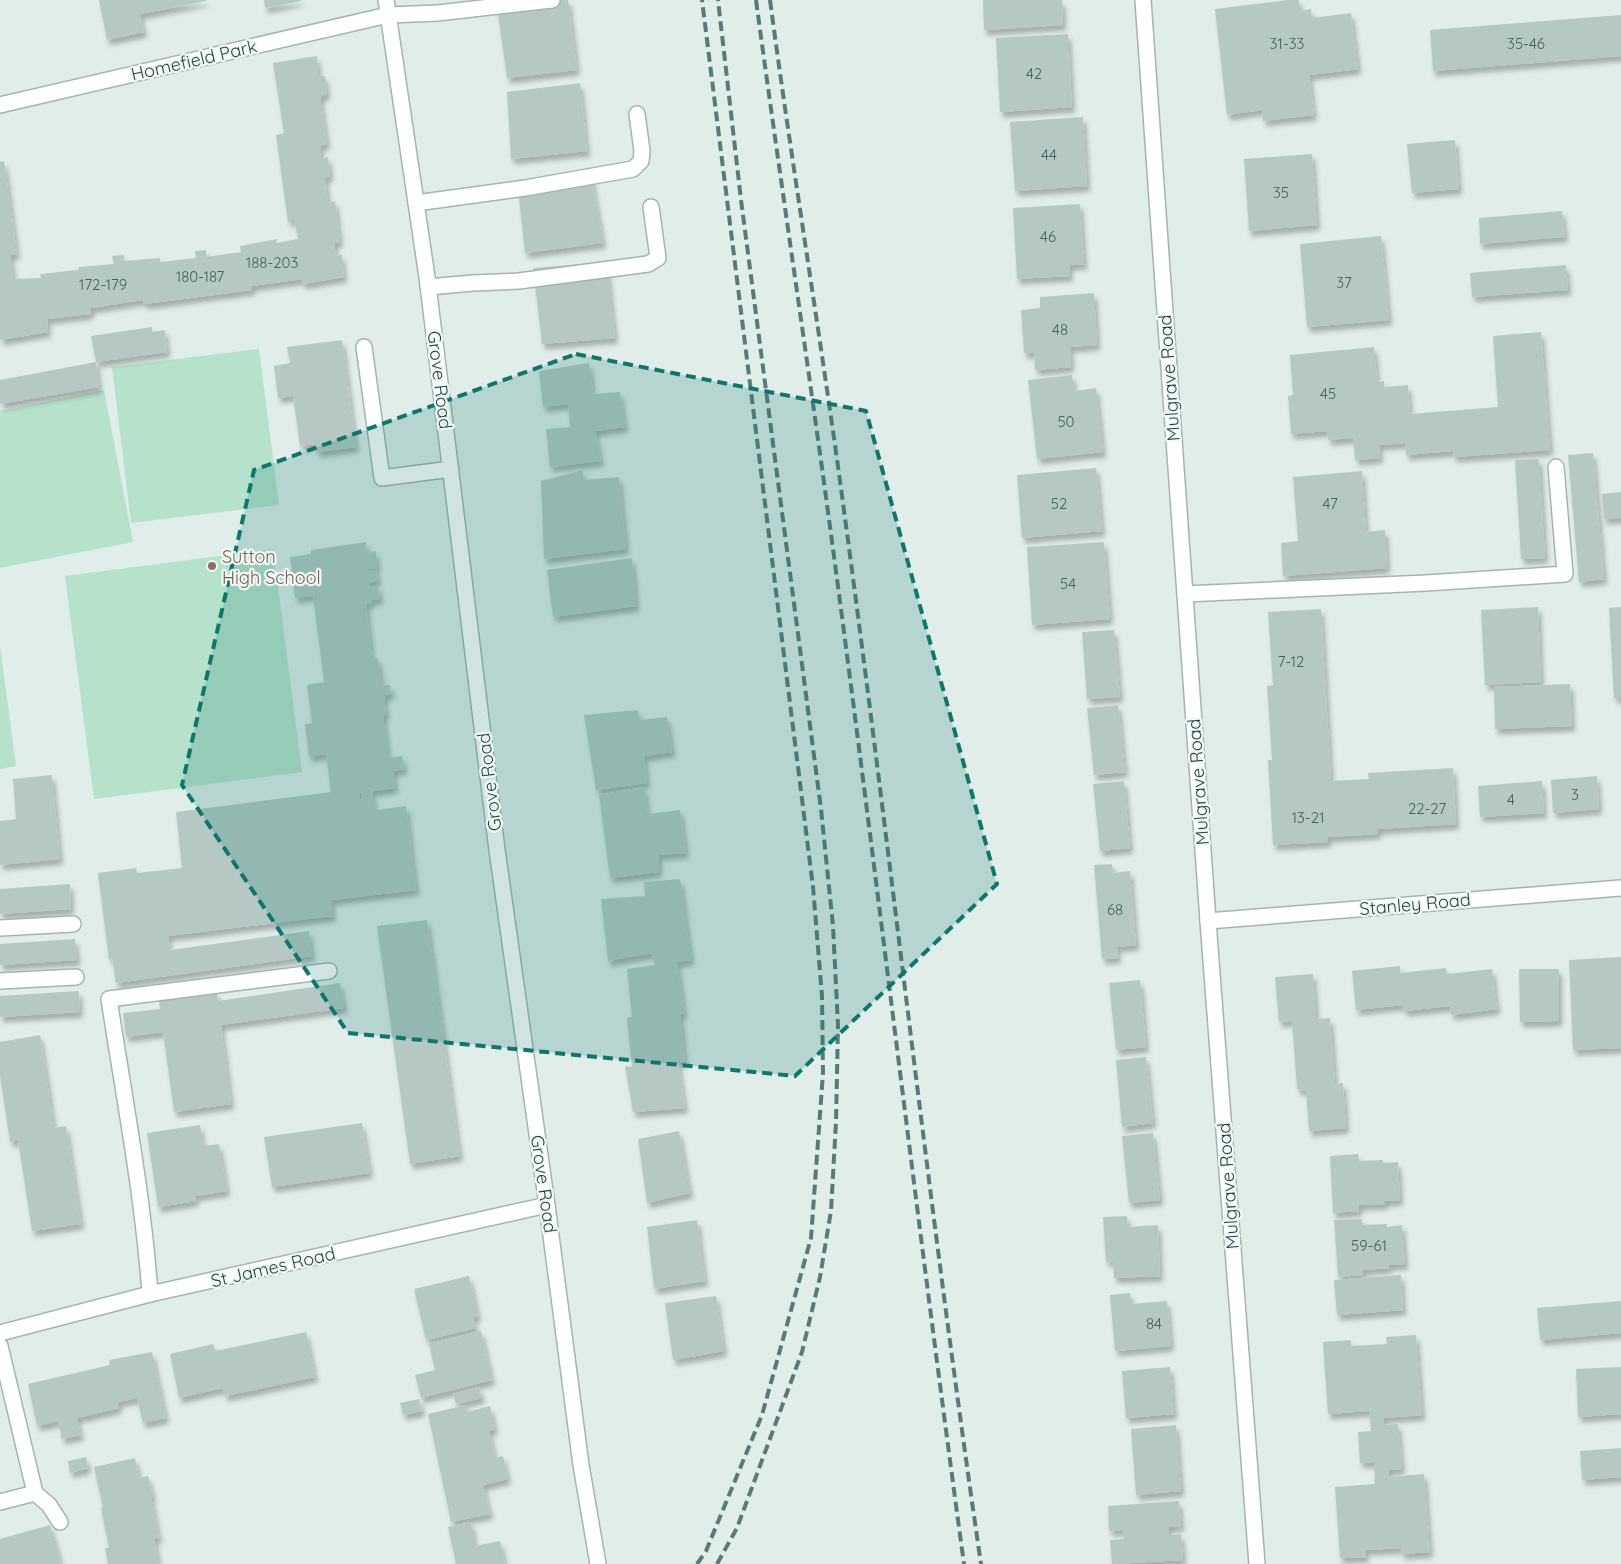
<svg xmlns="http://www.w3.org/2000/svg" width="1621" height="1564" font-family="Quicksand,sans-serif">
	<defs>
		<filter id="shadow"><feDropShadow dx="3" dy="5.5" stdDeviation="2.5" flood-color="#0004"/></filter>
	</defs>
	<rect width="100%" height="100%" fill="#e0ede9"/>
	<g fill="#b6e1ca">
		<path d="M259,349L279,505L131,523L112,367Z"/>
		<path d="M104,390L133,542L0,568V411Z"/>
		<path d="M273,549L302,772L94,799L65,576Z"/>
		<path d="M0,646L16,766L0,769Z"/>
	</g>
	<g fill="#b5c8c3" filter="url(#shadow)">
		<path d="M99,0H206V1L140,14L144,32L107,40Z"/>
		<path d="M264,0H301V1L265,8Z"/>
		<path d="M496,0H568L577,70L507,78Z"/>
		<path d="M983,0H1062L1063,25L984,30Z"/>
		<path d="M1288,0H1299L1300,11L1311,9L1312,18L1351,13L1358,69L1309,75L1314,115L1263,121L1262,110L1227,115L1215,9Z"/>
		<path d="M1621,15V56L1433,71L1430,30Z"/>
		<path d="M1068,34L1072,107L1000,112L996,38Z"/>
		<path d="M317,56L318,76H325L327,94L320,97L327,144L320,146L321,159L328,157L330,176L325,178L328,203L335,201L340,242L334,243L336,256L342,255L344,277L303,284L302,279L252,286V290L144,304L143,300L91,308L90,314L47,319L48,332L0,340V162L4,161L17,254L10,255L14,279L41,278L40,274L78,270L79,267L114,264L112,256L124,255V261L160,258V262L196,258L195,251L206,250V257L241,252L240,246L277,239L276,243L298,239L294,219L288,222L276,135L284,133L273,63Z"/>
		<path d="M580,83L587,151L511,159L507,92Z"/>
		<path d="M1083,117L1087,186L1015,191L1010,122Z"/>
		<path d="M1455,140L1459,189L1412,193L1407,144Z"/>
		<path d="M1312,154L1317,225L1249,231L1244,159Z"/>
		<path d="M590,170L603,243L525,253L517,180Z"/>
		<path d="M1080,204L1084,264L1069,265L1070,276L1017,279L1013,208Z"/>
		<path d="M1562,211L1565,237L1480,244L1479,218Z"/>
		<path d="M1381,236L1389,320L1307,327L1300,244Z"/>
		<path d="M606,262L615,338L542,344L533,268Z"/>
		<path d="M1566,265L1568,290L1472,297L1470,273Z"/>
		<path d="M1094,293L1097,345L1070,347L1071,367L1035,370L1034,353H1024L1021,310L1040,308V297Z"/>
		<path d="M152,327V332L165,330L167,352L96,362L99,387L0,404V380L96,362L91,336Z"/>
		<path d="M1541,332L1550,450L1454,457L1453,451L1406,455L1405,443L1379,445L1380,458L1355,460L1353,438L1328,440L1327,431L1291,434L1288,396L1293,395L1290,355L1374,347L1377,382L1384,381V387L1408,385L1410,414L1498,407L1493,336Z"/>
		<path d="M342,340L356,447L317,452L315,444L300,446L293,396L278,398L274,366L290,363L287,347Z"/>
		<path d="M589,363L593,394L620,392L625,427L595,431L601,461L550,467L546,429L570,427L568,404L543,407L539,371Z"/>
		<path d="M1072,375L1074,391L1096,388L1103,452L1037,459L1028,380Z"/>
		<path d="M1593,453L1604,579L1579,582L1568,455Z"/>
		<path d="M1539,459L1545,558L1521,559L1515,460Z"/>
		<path d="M1096,468L1102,531L1022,538L1017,475Z"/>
		<path d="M583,470V480L619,477L626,549L544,559L541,481Z"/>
		<path d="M1362,471L1366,532L1385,530L1387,568L1283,576L1281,543L1298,541L1293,477Z"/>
		<path d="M1621,492V518L1604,519L1602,494Z"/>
		<path d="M366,542L367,553L376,551L377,568L369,569V570H376L378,581L370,583V587L378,586L380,599L371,600L372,603L366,604L372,659L378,658L382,686L390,685L391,694L384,695L386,716H383L388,754H390L391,758L402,756L404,769L393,771L395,788L359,793L361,803L333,807L362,803L361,794L372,792L375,810L406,806L416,890L331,900L333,916L168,936L170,950L309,931L312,956L116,983L112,958L109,960L98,873L136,868L137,873L182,868L176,812L331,792L326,754L309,757L305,724L312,723L307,685L324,682L313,596L295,598L290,557L311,554V550Z"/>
		<path d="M1104,542L1110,619L1032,625L1027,547Z"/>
		<path d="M632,558L636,606L553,617L547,570Z"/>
		<path d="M1538,607L1541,682L1485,685L1481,610Z"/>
		<path d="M1621,607V698H1614L1609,608Z"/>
		<path d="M1321,609L1331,781L1369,779L1368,773L1453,768L1456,824L1378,829V834L1328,837V842L1273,845L1268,760H1272L1267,686L1273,685L1268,612Z"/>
		<path d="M1114,630L1120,697L1087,699L1082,632Z"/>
		<path d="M1570,684L1572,726L1495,729L1494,687Z"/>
		<path d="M1118,705L1125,772L1094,775L1087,708Z"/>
		<path d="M638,710L639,720L667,717L672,752L644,756L647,783L596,790L584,715Z"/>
		<path d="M52,775L60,859L0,865V821L16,819L13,779Z"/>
		<path d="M1597,776L1599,809L1553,813L1551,780Z"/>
		<path d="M1124,781L1130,848L1100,851L1093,784Z"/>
		<path d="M1542,781L1544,813L1480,817L1478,786Z"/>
		<path d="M644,787L648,814L680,810L686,853L659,855V872L610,878L599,795Z"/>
		<path d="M1112,864L1113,873L1130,871L1136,945L1117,947L1118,958L1102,959L1094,865Z"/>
		<path d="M680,879L691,960L677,962L684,1013L680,1014L685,1062H678L685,1108L633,1112L625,1066L632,1067L627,1018L632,1017L627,969L655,965L652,953L608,961L601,899L645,896L644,882Z"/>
		<path d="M70,884L71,909L0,914V889Z"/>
		<path d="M427,920L460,1156L410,1164L377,926Z"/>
		<path d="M75,939L77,960L0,965V944Z"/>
		<path d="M1621,957V1048L1573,1050L1569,960Z"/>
		<path d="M1400,966V973L1446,968L1447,974L1492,969L1497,1009L1451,1015L1450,1006L1404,1011L1403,1005L1356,1010L1352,971Z"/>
		<path d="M1519,969H1559V1021L1520,1022Z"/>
		<path d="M1313,974L1316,1019L1330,1018L1335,1084L1343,1083L1346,1128L1309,1131L1306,1091L1297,1089L1292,1021L1279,1022L1275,977Z"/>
		<path d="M1140,980L1146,1047L1116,1050L1109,983Z"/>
		<path d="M340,983L344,1008L221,1025L231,1104L174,1112L163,1032L126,1037L123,1013L160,1009L159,1001L217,992L218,1001Z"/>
		<path d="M79,991L80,1012L0,1017V996Z"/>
		<path d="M40,1035L54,1128L66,1126L81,1224L32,1231L18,1140L10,1142L0,1076V1042Z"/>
		<path d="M1146,1057L1153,1123L1122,1127L1116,1060Z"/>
		<path d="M362,1123L370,1173L272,1187L264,1137Z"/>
		<path d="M200,1125L203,1146L219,1144L227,1191L195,1196L196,1201L158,1207L147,1133Z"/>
		<path d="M679,1131L690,1193L647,1203L638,1139Z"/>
		<path d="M1153,1133L1160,1200L1129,1203L1122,1136Z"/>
		<path d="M1358,1154L1359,1161L1383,1160V1163L1398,1162L1400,1200L1385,1201V1204L1359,1205V1211L1333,1213L1330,1156Z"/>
		<path d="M1127,1216L1128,1227L1158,1225L1160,1276L1114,1278L1113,1261L1106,1262L1103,1217Z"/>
		<path d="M1362,1219V1225L1387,1224V1227L1402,1225L1405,1264L1389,1265V1268L1363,1270V1275L1338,1277L1334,1220Z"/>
		<path d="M697,1220L705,1281L654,1289L647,1227Z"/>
		<path d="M1401,1275L1403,1310L1337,1315L1334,1280Z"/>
		<path d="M469,1276L478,1316L473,1317L476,1328L426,1340L414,1289Z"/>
		<path d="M1130,1293L1131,1304L1167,1301L1171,1346L1115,1351L1110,1295Z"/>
		<path d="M716,1296L724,1351L673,1360L665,1303Z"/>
		<path d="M1621,1301V1333L1540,1340L1537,1308Z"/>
		<path d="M481,1331L492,1380L421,1398L415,1375L435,1370L429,1344Z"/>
		<path d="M306,1332L315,1377L225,1396L223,1388L179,1398L170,1354L213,1344L215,1351Z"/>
		<path d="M1416,1335L1422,1415L1383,1418L1384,1425L1398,1424L1402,1469L1389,1470V1477L1424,1474L1430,1552L1401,1554L1402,1548L1365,1550L1366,1557L1340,1558L1335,1487L1375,1484L1374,1462L1360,1463L1358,1432L1371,1431L1369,1411L1328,1414L1323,1342L1351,1340V1346L1387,1344L1386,1337Z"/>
		<path d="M152,1352L166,1418L143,1423L137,1398L118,1402L119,1408L77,1418L81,1435L62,1439L58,1421L37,1426L28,1384L110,1365L109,1360Z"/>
		<path d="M1170,1367L1174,1414L1126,1418L1122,1371Z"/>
		<path d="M1621,1367V1414L1578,1417L1576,1369Z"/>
		<path d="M479,1387L482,1398L456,1404L453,1394Z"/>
		<path d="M419,1399L422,1411L403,1415L400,1403Z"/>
		<path d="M466,1405L467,1412L490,1406L495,1429L489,1431L495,1458L503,1456L508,1479L483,1485L490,1514L451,1522L428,1414Z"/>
		<path d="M1176,1425L1181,1491L1136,1495L1131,1429Z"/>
		<path d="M1621,1448V1477L1582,1480L1580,1451Z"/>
		<path d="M86,1457L88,1468L70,1473L68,1461Z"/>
		<path d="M135,1458L139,1478L148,1476L153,1497H151L159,1538L154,1539L159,1564H108L105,1548H109L101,1508L103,1507L94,1467Z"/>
		<path d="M1179,1501L1181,1526L1168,1527L1169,1535L1181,1534L1183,1560L1112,1564L1110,1540L1124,1539L1123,1530L1109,1531L1108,1506Z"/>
		<path d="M471,1522L475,1546L500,1541L505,1564H456L448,1527Z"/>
		<path d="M50,1525L61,1564H0V1539Z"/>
	</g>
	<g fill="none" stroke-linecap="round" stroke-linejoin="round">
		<defs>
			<g id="service">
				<path d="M388,15L438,13L552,0"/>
				<path d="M416,203L525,188L633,169L641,161L642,151L637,114"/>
				<path d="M428,287L473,283L519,281L648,264L658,258L651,207"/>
				<path d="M364,347L382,478L451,469"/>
				<path d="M1185,594L1426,583L1565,574L1556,467"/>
				<path d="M0,928L73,924"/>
				<path d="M0,981L76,977"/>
			</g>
			<g id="minor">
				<path d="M386,0L427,277L497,850L547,1205L581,1465L598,1564"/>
				<path d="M0,105L388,15"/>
				<path d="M1208,921L1621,888"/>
				<path d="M150,1294C143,1195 124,1097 109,999L329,971"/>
				<path d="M0,1333L150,1294L547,1205"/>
				<path d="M0,1346L35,1493L0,1502"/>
				<path d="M35,1493L49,1505L60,1522"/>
			</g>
			<path id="tertiary" d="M1143,0L1208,921L1257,1564"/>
		</defs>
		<use href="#service" stroke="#a2b5b2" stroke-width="18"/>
		<use href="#minor" stroke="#a2b5b2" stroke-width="18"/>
		<use href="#tertiary" stroke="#a2b5b2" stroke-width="18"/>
		<use href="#service" stroke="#fff" stroke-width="15"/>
		<use href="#minor" stroke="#fff" stroke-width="15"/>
		<use href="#tertiary" stroke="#fff" stroke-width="15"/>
		<g stroke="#597b78" stroke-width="4" stroke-dasharray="10 5" stroke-linecap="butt">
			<path d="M756,0C780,178 807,356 831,534C877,877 917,1221 964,1564"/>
			<path d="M770,0C793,173 822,345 845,518C892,866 930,1216 981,1564"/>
			<path d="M697,1564L706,1551L762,1415L811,1238L823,1073L822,996L813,887L702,0"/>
			<path d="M717,1564L737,1528L802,1352L820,1277L831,1211L836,1122L838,1025L833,926L821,809L741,200L718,0"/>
		</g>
	</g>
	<path fill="#0f766e" fill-opacity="0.2" stroke="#0f766e" stroke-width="4" stroke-dasharray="10 6" stroke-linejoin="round" d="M576,354L866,411L997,884L795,1076L348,1033L182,785L254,470Z"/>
	<circle fill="#8d6e63" stroke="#f1f9f6" stroke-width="2" cx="212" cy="566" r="5"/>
	<g text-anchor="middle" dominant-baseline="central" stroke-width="4.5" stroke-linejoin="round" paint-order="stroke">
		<g font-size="15" fill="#44615e">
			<text x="1287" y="43">31-33</text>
			<text x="1526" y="43">35-46</text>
			<text x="1034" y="73">42</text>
			<text x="1049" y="154">44</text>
			<text x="1281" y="192">35</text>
			<text x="1048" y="236">46</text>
			<text x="272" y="262">188-203</text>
			<text x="200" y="276">180-187</text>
			<text x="1344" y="282">37</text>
			<text x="103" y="284">172-179</text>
			<text x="1060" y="329">48</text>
			<text x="1328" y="393">45</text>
			<text x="1066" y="421">50</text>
			<text x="1059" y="503">52</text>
			<text x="1330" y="503">47</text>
			<text x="1068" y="583">54</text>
			<text x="1291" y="661">7-12</text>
			<text x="1575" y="794">3</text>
			<text x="1511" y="799">4</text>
			<text x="1427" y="808">22-27</text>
			<text x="1308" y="817">13-21</text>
			<text x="1115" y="909">68</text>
			<text x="1369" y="1245">59-61</text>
			<text x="1154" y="1323">84</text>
		</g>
		<g font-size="18" fill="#1e3f3d" stroke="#f1f9f6">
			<text transform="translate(194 60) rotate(-13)">Homefield Park</text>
			<text transform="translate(1169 378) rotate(-94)">Mulgrave Road</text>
			<text transform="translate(440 380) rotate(83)">Grove Road</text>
			<text transform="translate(489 782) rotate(-97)">Grove Road</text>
			<text transform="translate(1198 782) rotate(-94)">Mulgrave Road</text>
			<text transform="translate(1415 904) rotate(-5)">Stanley Road</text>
			<text transform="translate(544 1184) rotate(82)">Grove Road</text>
			<text transform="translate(1228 1186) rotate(-94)">Mulgrave Road</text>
			<text transform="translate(273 1267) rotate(-13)">St James Road</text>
		</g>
		<g font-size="18" fill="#785e54" stroke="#f1f9f6" text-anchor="start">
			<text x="222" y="556">Sutton<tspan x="222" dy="21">High School</tspan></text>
		</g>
	</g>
</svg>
